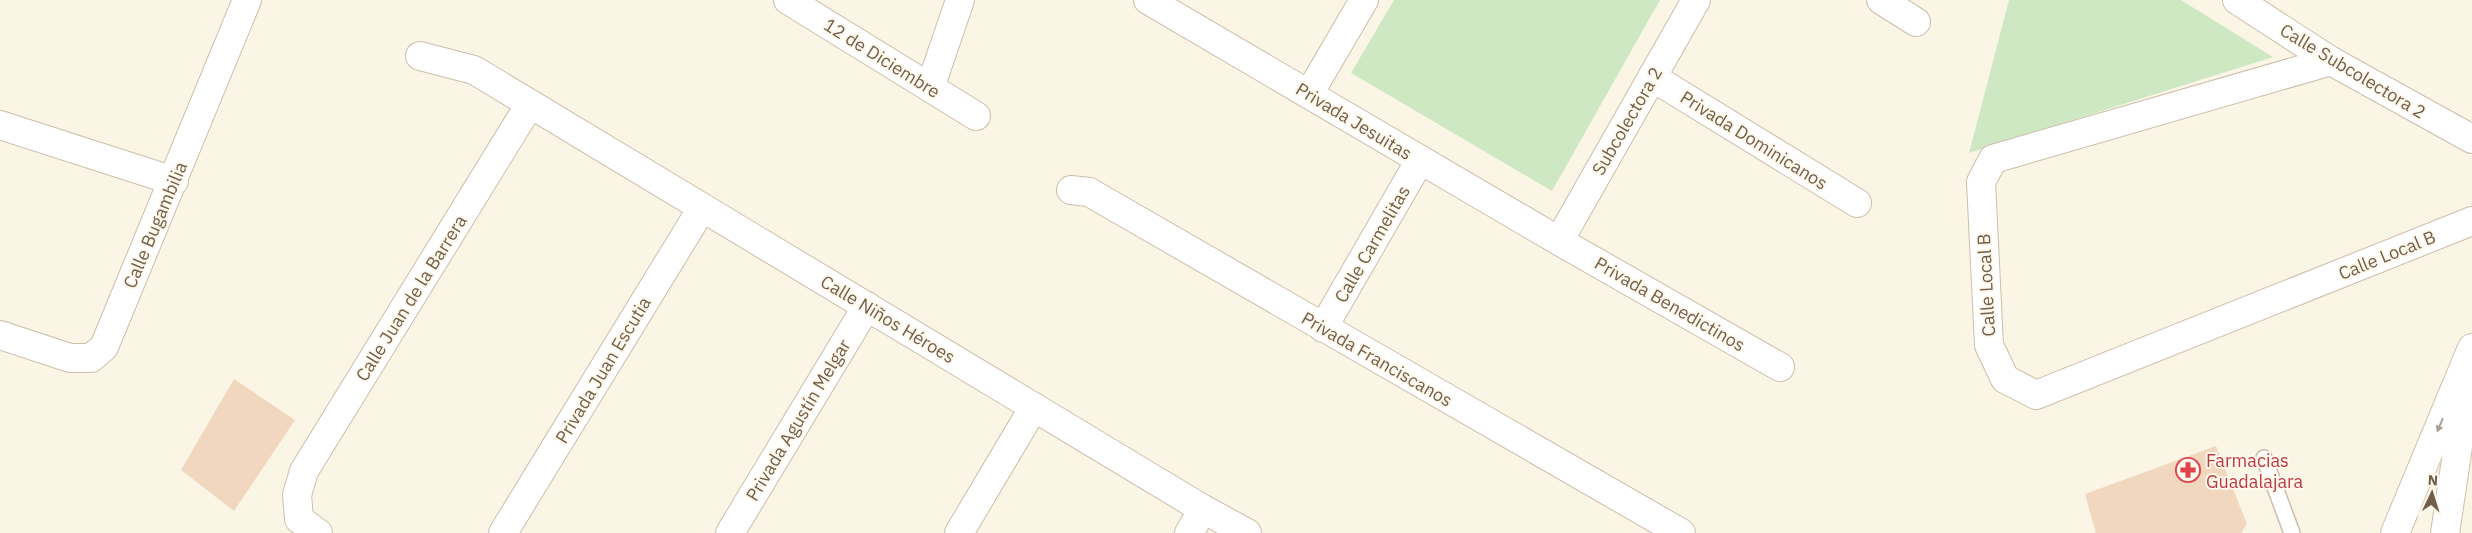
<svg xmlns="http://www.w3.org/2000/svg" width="2472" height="533" font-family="'IBM Plex Sans',sans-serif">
	<rect width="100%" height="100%" fill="#fbf5e5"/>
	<g fill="#cfe8c4">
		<path d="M1394,0H1660L1552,191L1351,73Z"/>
		<path d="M2009,0H2181L2273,57L1969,153Z"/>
	</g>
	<g fill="#f0d7be">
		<path d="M234,379L295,420L234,511L181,470Z"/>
		<path d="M2216,446L2247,524L2241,533H2096L2085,494Z"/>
	</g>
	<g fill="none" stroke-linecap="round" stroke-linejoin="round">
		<defs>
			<path id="service" d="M2264,458L2292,533"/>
			<g id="minor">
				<path d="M788,0L976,116"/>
				<path d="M1148,0L1559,241L1780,367"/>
				<path d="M1881,0L1916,22"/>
				<path d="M2237,0L2331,61L2472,139"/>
				<path d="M420,56L474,70L1203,509L1247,533"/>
				<path d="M2331,61L1993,159L1981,182L1989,345L2005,379L2036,395L2472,221"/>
				<path d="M1652,77L1857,203"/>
				<path d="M930,88L960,0"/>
				<path d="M1309,94L1364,0"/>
				<path d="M0,125L174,181"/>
				<path d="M1071,190L1089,192L1681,533"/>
				<path d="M1559,241L1696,0"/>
				<path d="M1323,328L1420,160"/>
				<path d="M0,335L70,358H91L104,347L247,0"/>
				<path d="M318,533L299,519L297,495L304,471L530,104"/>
				<path d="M503,533L702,208"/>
				<path d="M730,533L867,306"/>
				<path d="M959,533L1034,407"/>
				<path d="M1189,533L1203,509"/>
			</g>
			<g id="secondary">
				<path d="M2395,533L2472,348"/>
				<path d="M2445,533L2467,387"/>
			</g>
		</defs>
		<use href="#service" stroke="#cdbeac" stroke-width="18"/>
		<use href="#minor" stroke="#cdbeac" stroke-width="30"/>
		<use href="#secondary" stroke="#cfbeaa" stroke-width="30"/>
		<use href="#service" stroke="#fff" stroke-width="15"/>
		<use href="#minor" stroke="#fff" stroke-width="28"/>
		<use href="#secondary" stroke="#fff" stroke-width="28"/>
	</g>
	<defs><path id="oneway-solid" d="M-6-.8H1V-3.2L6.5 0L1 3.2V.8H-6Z" transform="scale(1.25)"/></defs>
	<use fill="#ab9e93" href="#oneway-solid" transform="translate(2440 425) rotate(113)"/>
	<defs>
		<symbol id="pharmacy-ring" viewBox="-11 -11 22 22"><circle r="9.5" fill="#fef9ec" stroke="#e0444e" stroke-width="1.5"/><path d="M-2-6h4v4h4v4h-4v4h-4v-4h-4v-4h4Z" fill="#e0444e"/></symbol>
	</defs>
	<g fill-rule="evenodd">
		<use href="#pharmacy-ring" x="2174" y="456" width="28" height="28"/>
	</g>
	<g text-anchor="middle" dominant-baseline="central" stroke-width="4" stroke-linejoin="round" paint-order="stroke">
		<g font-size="18" fill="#735e4b" stroke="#fef9ec">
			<text transform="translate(882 58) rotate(32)">12 de Diciembre</text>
			<text transform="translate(2353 71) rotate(31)">Calle Subcolectora 2</text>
			<text transform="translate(1354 121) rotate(31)">Privada Jesuitas</text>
			<text transform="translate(1627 121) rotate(-60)">Subcolectora 2</text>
			<text transform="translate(1754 140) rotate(32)">Privada Dominicanos</text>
			<text transform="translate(155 225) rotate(-67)">Calle Bugambilia</text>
			<text transform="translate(1372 244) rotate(-60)">Calle Carmelitas</text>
			<text transform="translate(2387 255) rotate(-22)">Calle Local B</text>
			<text transform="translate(1986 285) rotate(-93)">Calle Local B</text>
			<text transform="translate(411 298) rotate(-58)">Calle Juan de la Barrera</text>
			<text transform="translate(1670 304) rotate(30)">Privada Benedictinos</text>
			<text transform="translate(888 319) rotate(31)">Calle Niños Héroes</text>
			<text transform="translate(1377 359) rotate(30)">Privada Franciscanos</text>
			<text transform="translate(603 370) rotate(-59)">Privada Juan Escutia</text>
			<text transform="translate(798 420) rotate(-59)">Privada Agustín Melgar</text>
		</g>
		<g font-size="18" fill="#be3a42" stroke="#fef9ec" text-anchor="start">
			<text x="2206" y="460">Farmacias<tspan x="2206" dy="21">Guadalajara</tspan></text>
		</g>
	</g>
	<g transform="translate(2432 493) rotate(4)" stroke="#fef9ec" stroke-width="4" paint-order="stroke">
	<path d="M0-4L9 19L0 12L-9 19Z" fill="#735e4b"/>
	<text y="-8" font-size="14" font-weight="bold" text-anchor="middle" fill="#735e4b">N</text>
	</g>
</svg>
